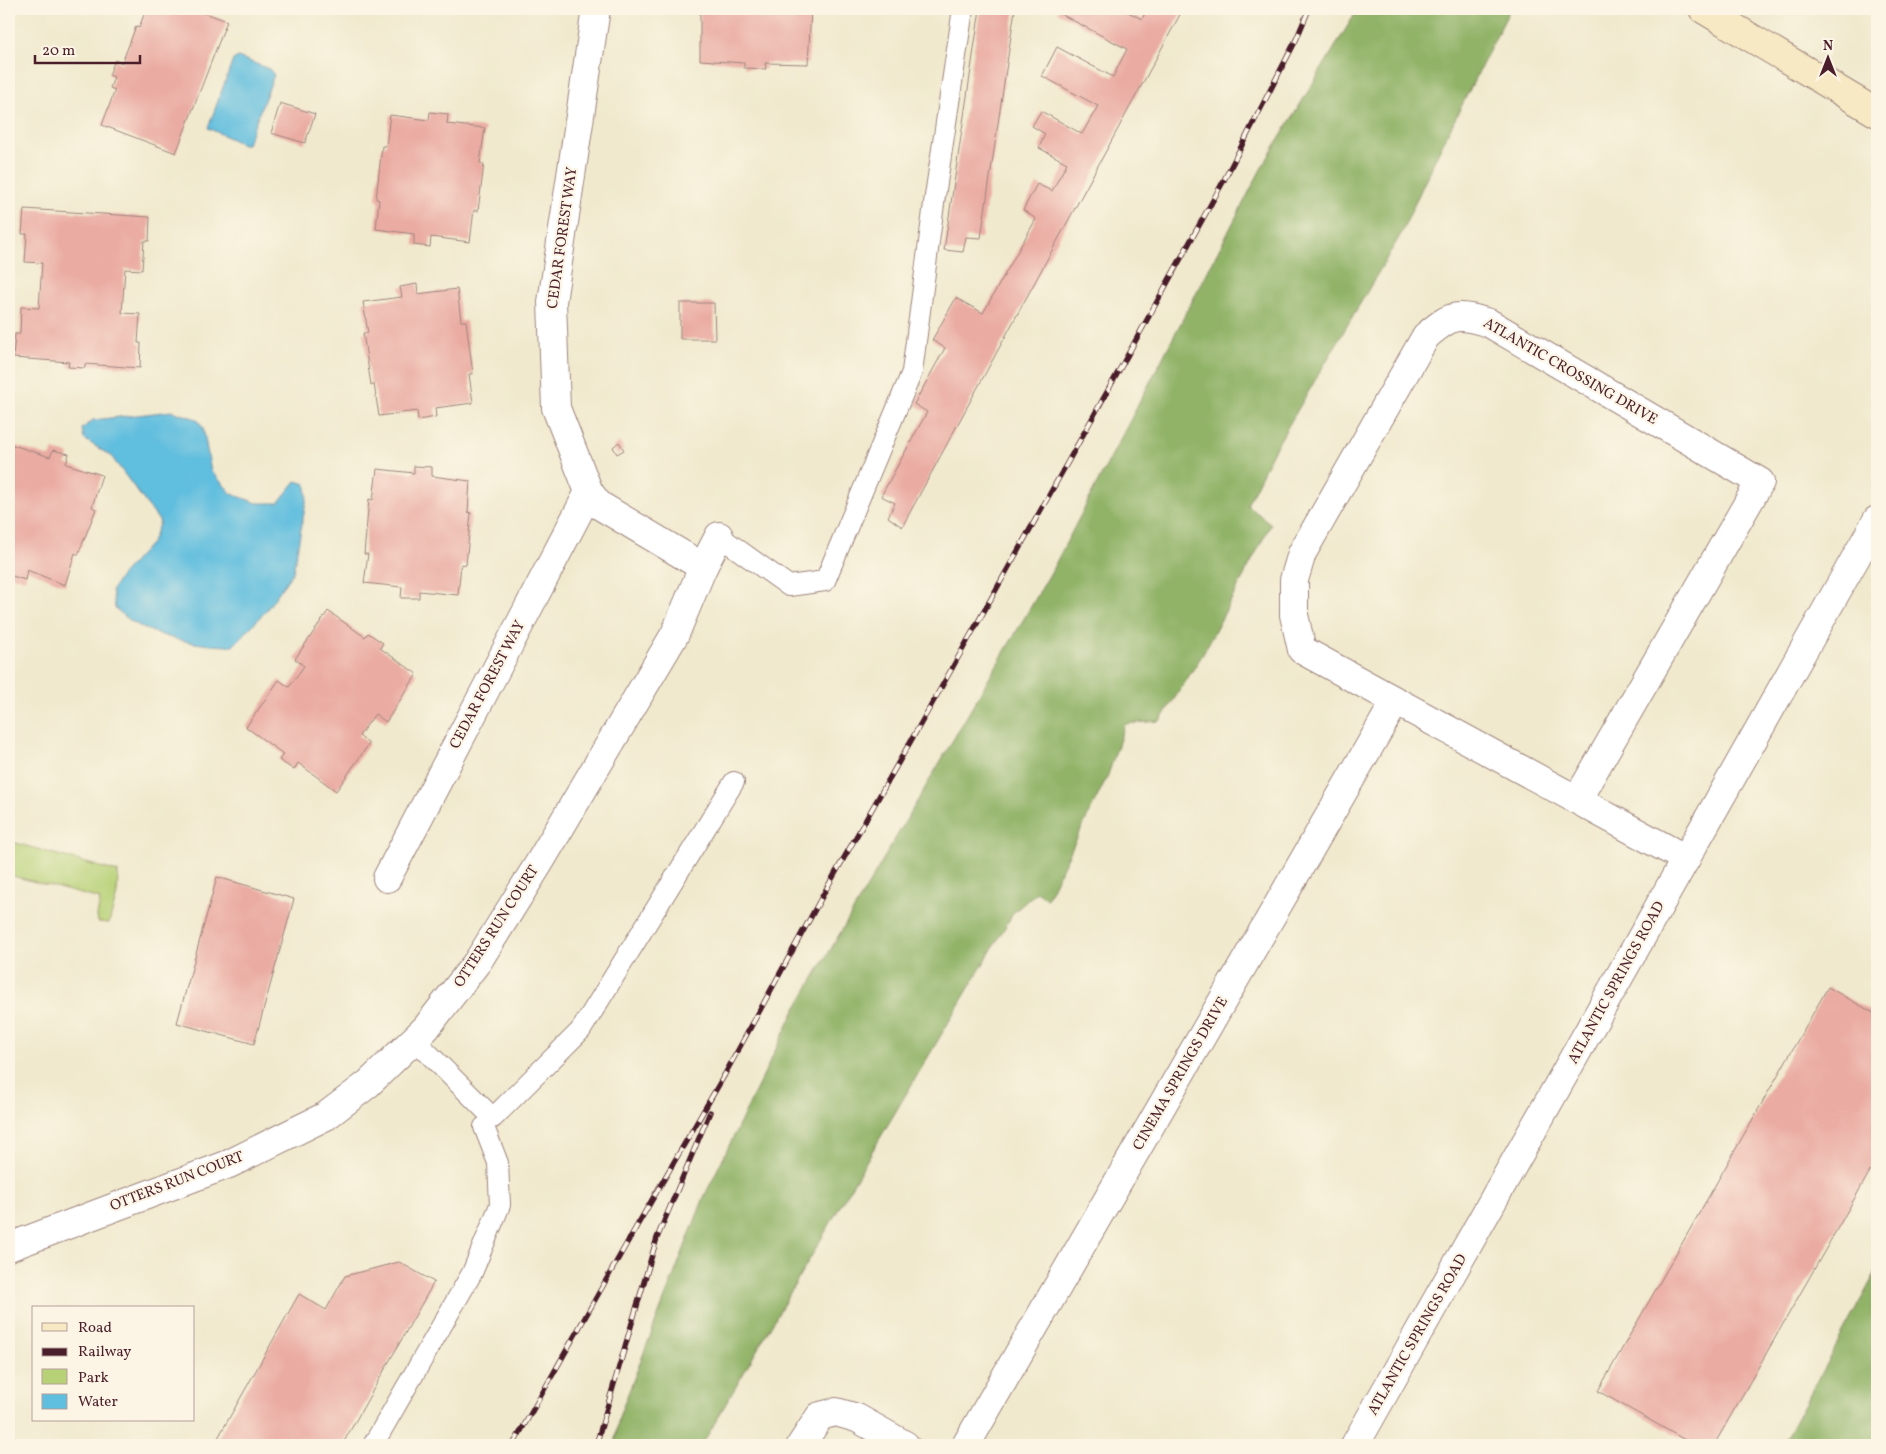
<svg xmlns="http://www.w3.org/2000/svg" width="1886" height="1454" font-family="Vollkorn,serif">
	<rect width="100%" height="100%" fill="#fcf5e5"/>
	<filter id="ink" filterUnits="userSpaceOnUse"><feTurbulence type="fractalNoise" baseFrequency=".02" numOctaves="2"/><feDisplacementMap in="SourceGraphic" scale="10" xChannelSelector="R" yChannelSelector="G"/><feConvolveMatrix kernelMatrix="1 2 1 2 8 2 1 2 1" color-interpolation-filters="sRGB"/></filter>
	<filter id="wash" filterUnits="userSpaceOnUse"><feTurbulence type="fractalNoise" baseFrequency=".0096" numOctaves="4" result="noise"/><feDisplacementMap in="SourceGraphic" scale="20" xChannelSelector="R" yChannelSelector="G"/><feGaussianBlur stdDeviation="1.12" result="paint"/><feColorMatrix in="noise" values="0 0 0 0 0 0 0 0 0 0 0 0 0 0 0 0 0 1.4 0 .05"/><feComposite in="paint" operator="in"/></filter>
	<g filter="url(#wash)">
		<rect width="100%" height="100%" fill="#f0e9cd"/>
		<path fill="#b7d177" stroke="#807851" d="M9,841L118,872L117,894L109,923L98,922L97,916L100,899L9,875Z"/>
		<g fill="#91b368" stroke="#6e694a">
			<path d="M1358,9H1510L1436,157L1401,234L1273,452L1247,505L1271,524L1203,654L1160,721L1125,724L1108,775L1047,899L1037,892L1014,912L867,1160L702,1445H614L619,1417L704,1197L794,1012L1050,574L1261,169Z"/>
			<path d="M1877,1270V1445H1782Z"/>
		</g>
		<g fill="#60bede" stroke="#556e84">
			<path d="M238,57L269,69L274,75L247,144H242L208,128L233,60Z"/>
			<path d="M172,411L197,419L203,428L211,471L232,494L257,503H278L296,481L306,484L307,497L293,572L265,612L233,646C200,646 163,639 134,623C127,619 121,613 115,608L112,590L121,576L152,542L160,522L111,456L84,439L82,429L93,420Z"/>
		</g>
		<g id="blocks">
			<g fill="#eaaba2">
				<path d="M146,9H194L227,21L176,153L102,125L115,90L110,88L114,77L109,75L115,60L122,63L136,26L139,28Z"/>
				<path d="M700,9H811L808,64L765,63L766,69L744,68V63L700,60Z"/>
				<path d="M980,9H1015L981,238L966,237L963,252L944,250Z"/>
				<path d="M1059,9H1122L1142,19L1147,9H1183L902,527L888,517L895,503L881,496L927,412L914,404L945,348L932,340L956,298L983,313L1036,219L1023,210L1037,184L1052,191L1067,163L1039,148L1045,134L1032,126L1041,111L1082,134L1098,106L1042,76L1057,47L1113,77L1127,49L1057,12Z"/>
				<path d="M280,103L315,114L305,143L271,133Z"/>
				<path d="M430,112L448,114L447,124L485,128L480,163L484,164L478,211L474,210L470,242L431,237L430,247L414,245V234L376,229L379,200L376,199L382,146H386L390,115L429,120Z"/>
				<path d="M24,209L150,217L149,241H144L142,270L125,269L122,313L140,314L138,343H141L140,368L85,364V368L68,367L69,362L13,358L15,334H20L21,307L39,308L42,263L25,262L27,234H22Z"/>
				<path d="M417,284L418,294L457,289L461,321H466L473,374H469L473,403L435,408L436,417L418,420L417,411L379,416L374,384L371,385L363,333H368L363,302L402,297L400,287Z"/>
				<path d="M680,303H714L715,339H680Z"/>
				<path d="M619,442L624,450L617,454L613,447Z"/>
				<path d="M13,445L50,457L53,450L69,454L66,464L102,475L92,507L96,509L78,555L75,553L65,585L27,570L25,580L9,575L10,566L9,565V455Z"/>
				<path d="M414,466L432,467V476L470,481L468,512L471,513L466,565L461,564L458,595L419,591V598H401L402,587L364,583L368,554H364L369,499L373,500L377,469L414,473Z"/>
				<path d="M328,611L365,637L368,633L383,643L380,648L417,674L386,722L375,714L359,736L369,744L336,791L298,763L294,770L279,760L283,754L246,727L279,680L289,687L304,666L295,659Z"/>
				<path d="M217,877L294,899L254,1044L177,1023Z"/>
				<path d="M1828,987L1877,1015V1159L1714,1445H1694L1598,1391Z"/>
				<path d="M399,1262L434,1282L342,1445H214L299,1294L326,1310L345,1276Z"/>
			</g>
		</g>
	</g>
	<g filter="url(#ink)">
		<use href="#blocks" fill-opacity="0" stroke="#9d847c" stroke-width="1"/>
		<g fill="none" stroke-linecap="round" stroke-linejoin="round">
			<defs>
				<g id="service">
					<path d="M719,536L789,586L825,581L912,372L935,196L963,9"/>
					<path d="M414,1039L493,1118L581,1030L734,782"/>
					<path d="M373,1445L472,1273L500,1205L498,1163L484,1127"/>
				</g>
				<g id="minor">
					<path d="M589,492L599,505L703,567"/>
					<path d="M1577,800L1760,482L1489,323C1456,313 1452,314 1426,336L1302,553L1294,580V615L1302,650L1647,838L1686,859"/>
					<path d="M387,878L589,492L556,408L552,302L596,9"/>
					<path d="M9,1247L229,1164L326,1116L368,1084L426,1028L478,961L538,865L675,634L703,567L719,536"/>
					<path d="M801,1445L820,1416L836,1412L857,1418L905,1445"/>
					<path d="M966,1445L1395,702"/>
					<path d="M1355,1445L1877,520"/>
				</g>
				<path id="secondary" d="M1703,9L1877,113"/>
			</defs>
			<use href="#service" stroke="#9d847c" stroke-width="22"/>
			<use href="#minor" stroke="#9d847c" stroke-width="30"/>
			<use href="#secondary" stroke="#9d847c" stroke-width="30"/>
			<use href="#service" stroke="#fff" stroke-width="20"/>
			<use href="#minor" stroke="#fff" stroke-width="28"/>
			<use href="#secondary" stroke="#f7e9c3" stroke-width="28"/>
			<defs>
				<g id="rail">
					<path d="M513,1445L627,1243L725,1074L824,893L937,695L1116,376L1223,182L1296,40L1309,9"/>
					<path d="M596,1445L657,1238L710,1112"/>
				</g>
			</defs>
			<use href="#rail" stroke="#4a1f2b" stroke-width="5.5"/>
			<use href="#rail" stroke="#fcf5e5" stroke-width="4" stroke-dasharray="11" stroke-linecap="butt"/>
		</g>
	</g>
	<g text-anchor="middle" dominant-baseline="central" stroke-width="4.5" stroke-linejoin="round" paint-order="stroke">
		<g font-size="15" fill="#4a1f2b" stroke="#fcf5e5">
			<text transform="translate(563 238) rotate(-82)">CEDAR FOREST WAY</text>
			<text transform="translate(1570 372) rotate(30)">ATLANTIC CROSSING DRIVE</text>
			<text transform="translate(488 685) rotate(-62)">CEDAR FOREST WAY</text>
			<text transform="translate(497 927) rotate(-57)">OTTERS RUN COURT</text>
			<text transform="translate(1617 983) rotate(-61)">ATLANTIC SPRINGS ROAD</text>
			<text transform="translate(1181 1074) rotate(-60)">CINEMA SPRINGS DRIVE</text>
			<text transform="translate(177 1182) rotate(-21)">OTTERS RUN COURT</text>
			<text transform="translate(1418 1335) rotate(-60)">ATLANTIC SPRINGS ROAD</text>
		</g>
	</g>
	<rect width="1886" height="1454" fill="none" stroke="#fcf5e5" stroke-width="30"/>
	<rect x="32" y="1306" width="162" height="115" fill="#fcf5e5" stroke="#b59f9b"/>
	<rect x="42" y="1323" width="25" height="8" fill="#f7e9c3" stroke="#b59f9b"/>
	<text x="78" y="1332" font-size="15" fill="#4a1f2b">Road</text>
	<rect x="42" y="1348" width="25" height="8" fill="#4a1f2b" stroke="#b59f9b"/>
	<text x="78" y="1356" font-size="15" fill="#4a1f2b">Railway</text>
	<rect x="42" y="1369" width="25" height="15" fill="#b7d177" stroke="#b59f9b"/>
	<text x="78" y="1382" font-size="15" fill="#4a1f2b">Park</text>
	<rect x="42" y="1394" width="25" height="15" fill="#60bede" stroke="#b59f9b"/>
	<text x="78" y="1406" font-size="15" fill="#4a1f2b">Water</text>
	<g transform="translate(1828 58)" stroke="#fcf5e5" stroke-width="4" paint-order="stroke">
	<path d="M0-4L9 19L0 12L-9 19Z" fill="#4a1f2b"/>
	<text y="-8" font-size="14" font-weight="bold" text-anchor="middle" fill="#4a1f2b">N</text>
	</g>
	<path d="M35 55v8h105v-8" fill="none" stroke="#4a1f2b" stroke-width="2.5"/>
	<text x="42" y="55" font-size="15" fill="#4a1f2b" stroke="#fcf5e5" stroke-width="4" paint-order="stroke">20 m</text>
</svg>
